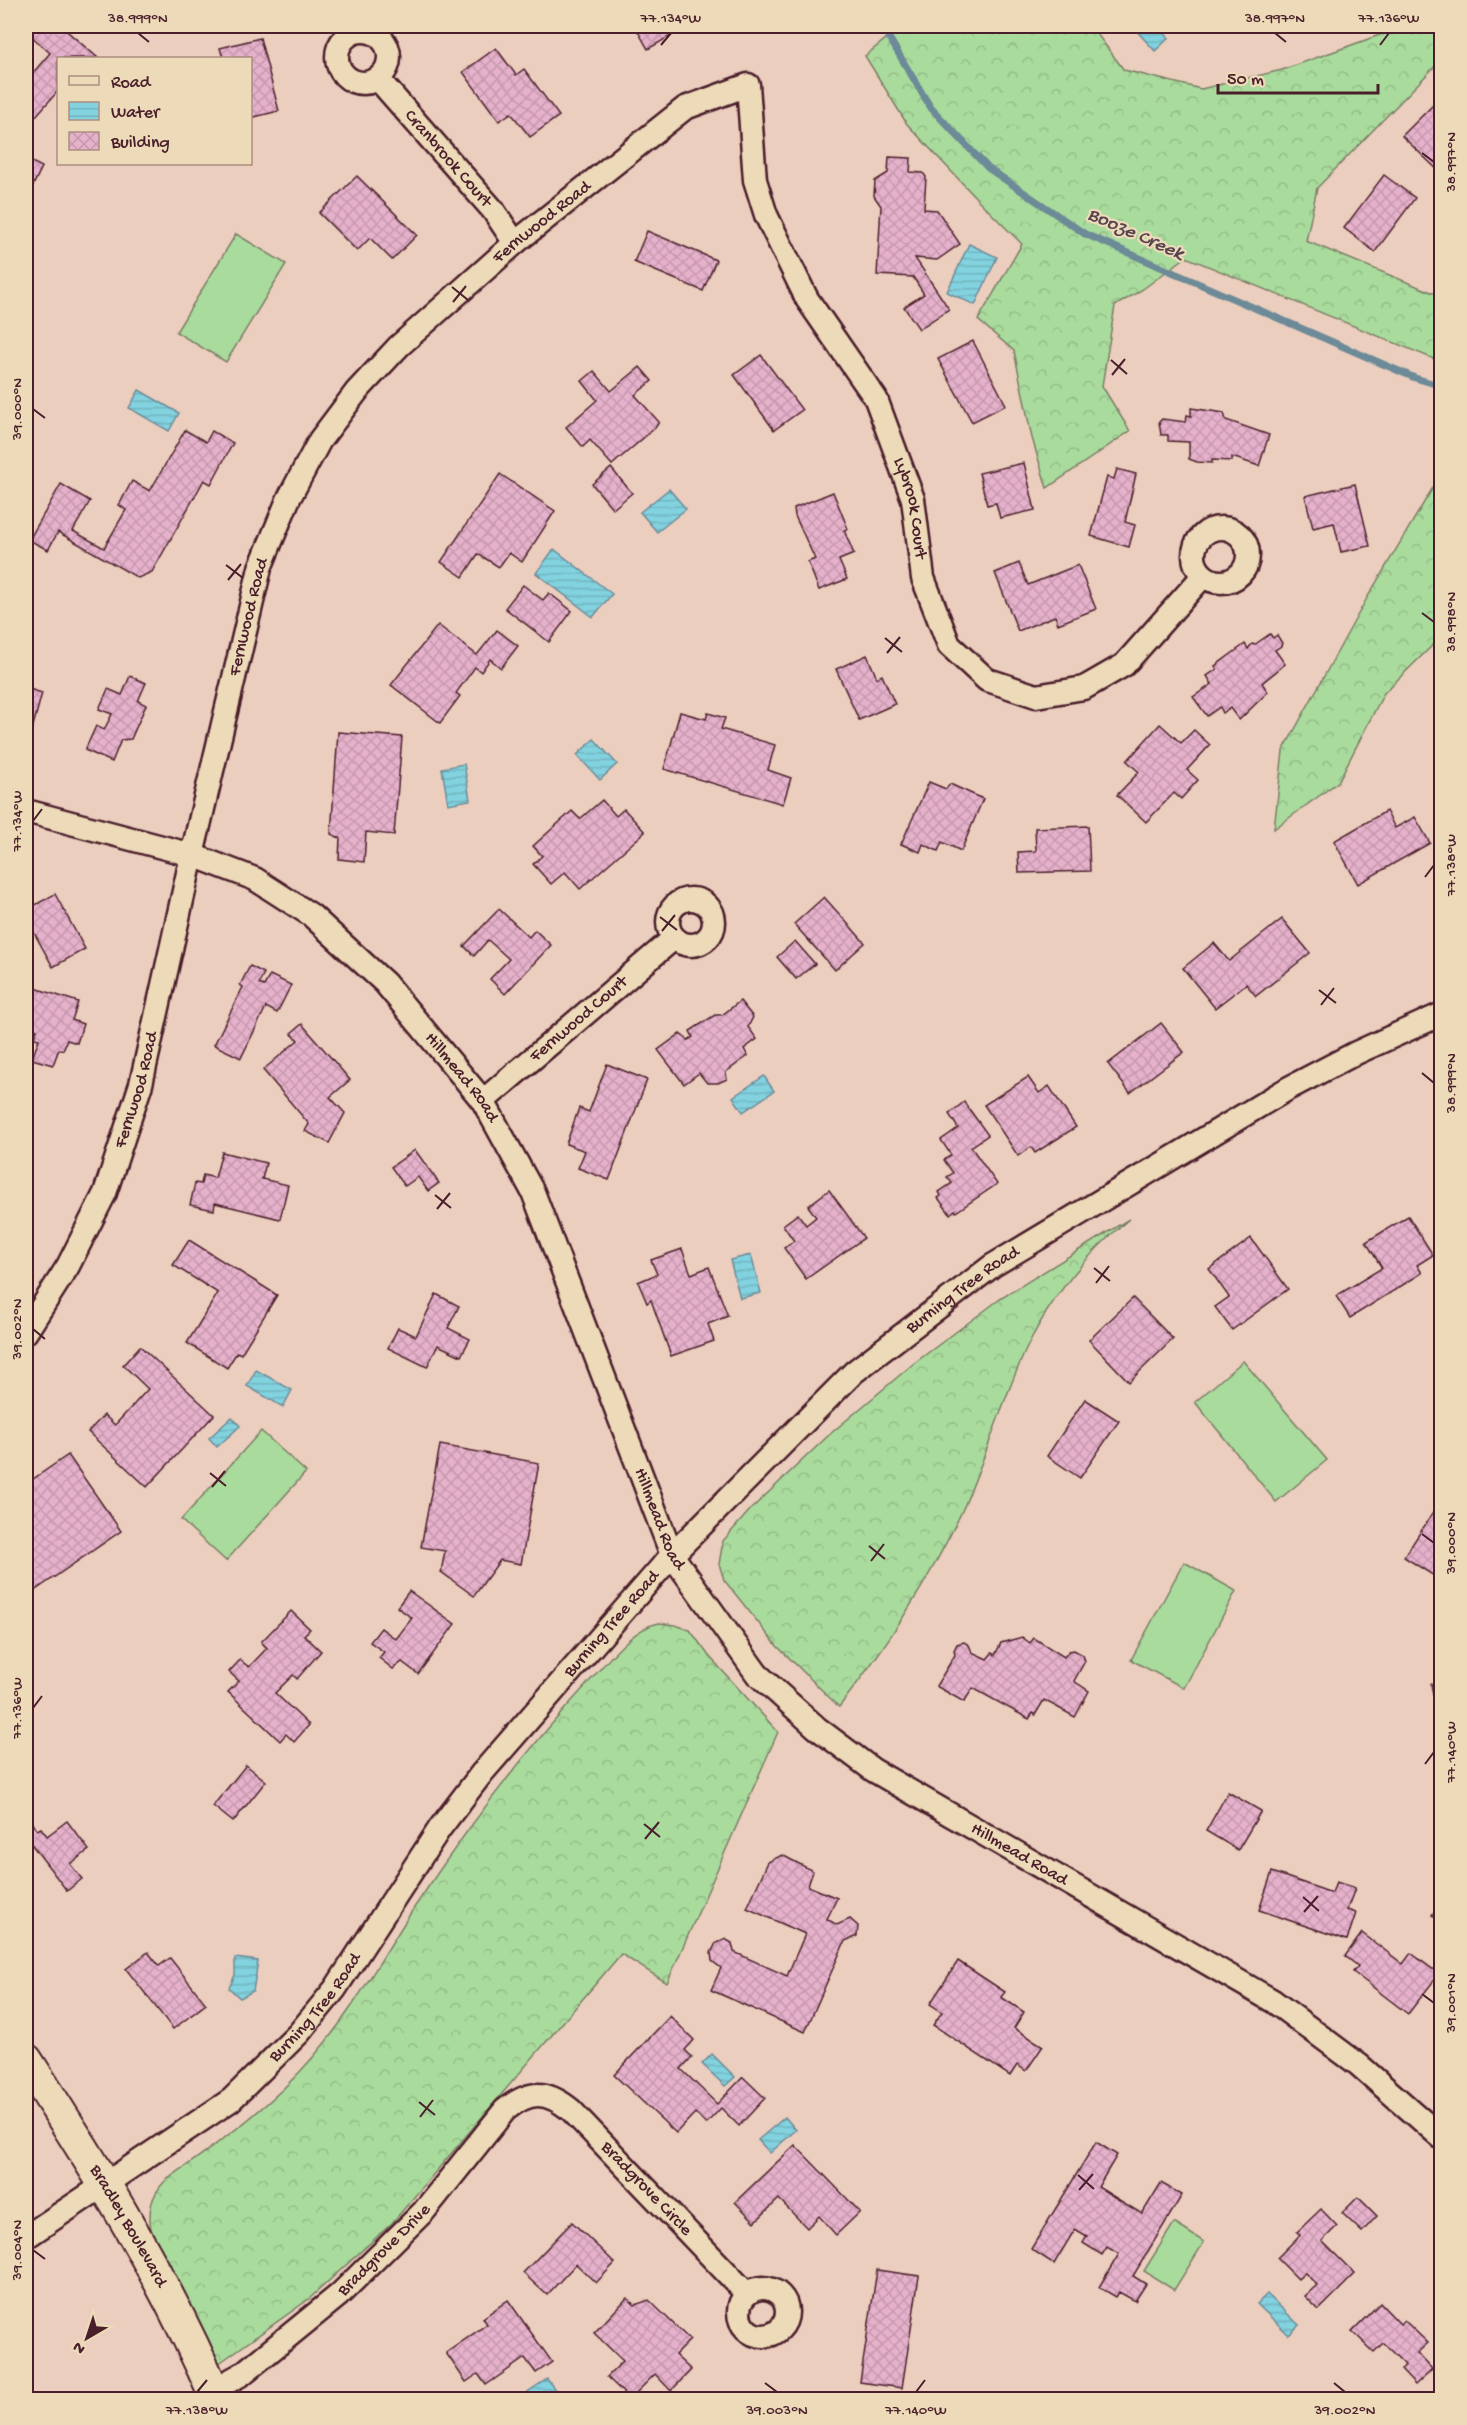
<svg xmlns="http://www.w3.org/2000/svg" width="1467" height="2425" font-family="'Gochi Hand',sans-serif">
	<defs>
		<pattern id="forest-crowns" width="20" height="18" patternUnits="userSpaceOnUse" patternTransform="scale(1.5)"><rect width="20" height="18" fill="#a9db9d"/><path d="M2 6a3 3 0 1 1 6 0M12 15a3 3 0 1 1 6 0" fill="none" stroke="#93bc87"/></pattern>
		<pattern id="water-rules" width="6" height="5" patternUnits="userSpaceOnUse" patternTransform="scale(1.5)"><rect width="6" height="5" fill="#82d2df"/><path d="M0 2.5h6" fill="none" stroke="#72b4c0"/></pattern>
		<pattern id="building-cross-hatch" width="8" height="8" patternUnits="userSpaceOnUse" patternTransform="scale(1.5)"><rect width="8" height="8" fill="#e5b1cb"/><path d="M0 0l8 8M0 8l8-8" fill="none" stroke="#c698ae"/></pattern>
	</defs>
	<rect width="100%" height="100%" fill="#ebcebe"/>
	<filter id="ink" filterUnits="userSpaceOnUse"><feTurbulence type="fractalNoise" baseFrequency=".0167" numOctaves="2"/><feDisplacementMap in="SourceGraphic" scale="12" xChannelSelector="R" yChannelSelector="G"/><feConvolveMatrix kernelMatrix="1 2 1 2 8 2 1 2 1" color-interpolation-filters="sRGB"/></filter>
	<g filter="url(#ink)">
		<g fill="url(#forest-crowns)" stroke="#7a7d64" stroke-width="1.5">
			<path d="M902,26H1091L1124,70L1201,89L1282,70L1399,28L1401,26H1441V60L1317,188L1306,241L1441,296V362L1186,257L1143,289L1115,306L1102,386L1130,431L1047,488L1032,438L1014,351L978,320L1022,244L979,201L907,124L865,56Z"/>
			<path d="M1441,474V637L1384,693L1338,782L1274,829L1283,751L1367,598Z"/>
			<path d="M1129,1219C1082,1258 1044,1306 1020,1363C999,1411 984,1462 962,1511C929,1581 887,1646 839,1707L777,1646L724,1580L719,1564L723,1541L751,1509L830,1434L913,1364L1000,1299Z"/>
			<path d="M659,1623L675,1625L690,1630L709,1656L778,1732L667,1983L621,1954L392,2223L309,2299L218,2364L151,2230C148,2210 151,2196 165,2181C218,2143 271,2107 314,2056C355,2009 383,1954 418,1902C469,1825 525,1752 588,1683C606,1663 632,1628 659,1623Z"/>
		</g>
		<g fill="#a9db9d" stroke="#7a7d64" stroke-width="1.5">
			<path d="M236,234L286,264L226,362L176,332Z"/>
			<path d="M1243,1361L1327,1460L1276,1502L1195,1402Z"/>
			<path d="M261,1431L306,1472L226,1561L181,1520Z"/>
			<path d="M1184,1562L1236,1591L1184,1688L1131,1660Z"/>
			<path d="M1174,2223L1204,2242L1174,2290L1144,2271Z"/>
		</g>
		<g fill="url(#water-rules)" stroke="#6c8a97" stroke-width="1.5">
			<path d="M1132,26H1157L1169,38L1155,51Z"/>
			<path d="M969,244L997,257L975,305L947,292Z"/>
			<path d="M139,390L179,413L169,431L129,408Z"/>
			<path d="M669,489L686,509L657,532L640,512Z"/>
			<path d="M554,549L612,594L593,617L536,573Z"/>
			<path d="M594,739L617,764L600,780L577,755Z"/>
			<path d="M464,764L470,800L448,804L442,768Z"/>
			<path d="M764,1076L774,1091L743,1112L733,1097Z"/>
			<path d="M751,1255L761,1293L740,1298L730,1260Z"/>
			<path d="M256,1370L292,1390L283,1407L247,1386Z"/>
			<path d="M232,1417L240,1426L217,1447L209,1438Z"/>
			<path d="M235,1958L258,1961L253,1991L240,1998L229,1988L235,1975Z"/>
			<path d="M712,2054L735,2077L725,2086L702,2064Z"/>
			<path d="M785,2117L796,2130L770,2153L758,2140Z"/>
			<path d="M1267,2294L1299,2325L1289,2335L1257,2304Z"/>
			<path d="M547,2379L559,2395L553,2399H517Z"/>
		</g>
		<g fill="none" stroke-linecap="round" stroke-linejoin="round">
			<path stroke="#6c8a97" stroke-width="7" d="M882,26L931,108L988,168L1085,234L1415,378L1442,386"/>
		</g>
		<g fill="url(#building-cross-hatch)" stroke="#4a1f2b" stroke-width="1.5">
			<path d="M30,26H61L98,58H58V91L35,117L26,109V81L50,53L26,31Z"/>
			<path d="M635,26H679L681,30L648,49Z"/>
			<path d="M260,38L279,111L250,118V58H223L220,48Z"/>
			<path d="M496,48L516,75L524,69L559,116L530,137L511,113L499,121L463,72Z"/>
			<path d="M1442,96V174L1402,136Z"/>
			<path d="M889,157L911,158L910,172L923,173L926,177L924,209L937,210L960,244L937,260L915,258L949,309L919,329L904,307L924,294L913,277L877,275L881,206L874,196L875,181L888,173Z"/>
			<path d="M26,159L42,167L26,200Z"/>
			<path d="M1384,175L1415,198L1375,252L1344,228Z"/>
			<path d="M357,176L417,235L392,260L370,238L357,251L319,213Z"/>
			<path d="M647,231L716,260L703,291L634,262Z"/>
			<path d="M973,341L1006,405L972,422L938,359Z"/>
			<path d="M761,355L802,410L774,430L734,375Z"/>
			<path d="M640,367L652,381L635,395L659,422L655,428L612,465L590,440L583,447L566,427L597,400L582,381L594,371L611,391Z"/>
			<path d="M1191,408L1224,413L1226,420L1269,435L1259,466L1232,457V461L1212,460V463L1197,462L1189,459V442L1168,441V435H1161L1159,422L1162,419L1186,422L1187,415L1191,416Z"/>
			<path d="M185,430L206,442L212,431L233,443L211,484L204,480L152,572L138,578L58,532L48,550L29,540L61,484L90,501L73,531L104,548L126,510L119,505L132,481L150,491Z"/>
			<path d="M1024,463L1035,510L1000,518L996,503L987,505L979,473Z"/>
			<path d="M611,468L632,493L613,509L592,484Z"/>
			<path d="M1117,469L1136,474L1125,522L1135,525L1129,547L1091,536L1107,477L1114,479Z"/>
			<path d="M500,474L555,511L522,562L509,553L499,567L478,554L463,577L441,562Z"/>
			<path d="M1355,484L1370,546L1341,552L1334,523L1313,528L1305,496Z"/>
			<path d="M833,492L848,529L844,530L854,554L839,560L847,579L819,590L808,562L815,559L795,516L794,508Z"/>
			<path d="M1019,563L1028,585L1078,565L1096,609L1058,624L1055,616L1018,631L995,573Z"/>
			<path d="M523,585L543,600L549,593L572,611L549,642L505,608Z"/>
			<path d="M438,625L477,655L497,630L518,646L501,668L490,659L481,672L475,667L456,693L460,696L440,723L391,685Z"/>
			<path d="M1270,634L1273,638L1277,635L1282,643L1281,646L1275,650L1285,664L1262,683L1268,692L1239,720L1230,708L1223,713L1220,707L1207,716L1193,697L1212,684L1207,676L1217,669L1215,666L1245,644L1248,649L1252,644L1254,645Z"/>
			<path d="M867,655L877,678L882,675L895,704L859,720L836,669Z"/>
			<path d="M130,676L146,683L138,701L146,705L131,739L121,740L112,762L85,750L96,726L104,730L112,714L99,709L108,689L122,695Z"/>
			<path d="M26,688L42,693L32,730L26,729Z"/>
			<path d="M680,712L706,719L708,713L725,718L721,729L775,745L768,770L791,778L783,804L664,769Z"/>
			<path d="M1160,724L1181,743L1194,730L1210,745L1187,770L1198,780L1181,799L1174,793L1146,822L1117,795L1139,772L1127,761Z"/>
			<path d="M338,732L402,737L394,835L366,832L364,862L339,859L340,838L331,834Z"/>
			<path d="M929,782L946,789L950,784L983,799L961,851L942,842L938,851L923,844L920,852L901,844Z"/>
			<path d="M602,800L616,816L624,809L645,832L580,889L565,872L551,884L533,864L542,856L533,846L572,811L580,819Z"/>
			<path d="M1386,811L1395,828L1415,817L1430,843L1358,884L1334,841Z"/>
			<path d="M1088,826L1090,871L1019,873L1018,852L1036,851L1035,828Z"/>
			<path d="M55,894L85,949L53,967L26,918V910Z"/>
			<path d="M824,897L865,943L835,970L794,924Z"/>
			<path d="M499,909L529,937L535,930L551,945L505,994L490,979L509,959L488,940L474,956L464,946Z"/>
			<path d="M1282,919L1310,953L1256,996L1246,984L1215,1008L1183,968L1214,943L1229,961Z"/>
			<path d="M795,941L815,964L796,979L777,957Z"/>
			<path d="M250,966L264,973L259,984L264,986L270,975L291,985L277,1013L266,1007L241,1058L214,1045L243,987L240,985Z"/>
			<path d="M26,985L78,1002L72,1020L83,1024L77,1043L67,1040L63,1050L59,1049L53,1065L32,1059L39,1039L34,1038L37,1030L26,1026Z"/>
			<path d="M740,1001L753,1017L748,1027L757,1039L744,1049L748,1056L726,1072L727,1079L718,1083H707L699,1073L684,1084L658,1050L680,1034L688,1040L693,1037L690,1031L715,1015H722Z"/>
			<path d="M1161,1023L1184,1052L1130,1093L1108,1064Z"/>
			<path d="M302,1024L350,1080L330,1097L345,1113L329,1143L305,1131L309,1124L263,1070L298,1040L291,1033Z"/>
			<path d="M607,1064L647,1080L609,1180L578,1168L585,1151L566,1144L579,1108L589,1112Z"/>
			<path d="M1028,1077L1039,1093L1049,1086L1076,1127L1035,1153L1031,1147L1018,1156L984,1105Z"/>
			<path d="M964,1102L988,1135L971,1147L997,1184L956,1212L955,1210L950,1214L938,1198L941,1196L939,1192L952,1183L947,1177L953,1173L944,1160L951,1155L941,1140L958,1128L949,1114Z"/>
			<path d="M415,1150L439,1183L428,1191L418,1177L405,1186L391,1167Z"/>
			<path d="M222,1152L266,1163L262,1179L288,1185L280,1219L215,1203L214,1210L190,1205L195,1183L201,1184L203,1175L215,1178Z"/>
			<path d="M829,1190L864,1238L806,1279L784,1248L794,1241L783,1225L798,1214L806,1225L816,1217L808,1206Z"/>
			<path d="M1408,1216L1433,1255L1417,1265L1422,1273L1350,1318L1336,1296L1382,1268L1366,1242Z"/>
			<path d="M1251,1238L1288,1289L1232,1330L1215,1307L1229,1297L1209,1269Z"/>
			<path d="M189,1240L277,1295L241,1354L237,1352L227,1368L187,1343L218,1293L173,1265Z"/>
			<path d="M682,1249L691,1274L709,1267L728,1316L708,1324L714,1341L671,1356L651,1300L647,1303L638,1282L657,1274L651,1260Z"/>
			<path d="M436,1294L459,1306L448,1328L470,1339L461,1356L438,1345L427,1367L388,1348L398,1328L416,1336Z"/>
			<path d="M1133,1298L1173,1339L1129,1382L1089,1340Z"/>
			<path d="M140,1346L214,1415L147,1487L88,1432L104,1415L115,1425L148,1389L123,1365Z"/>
			<path d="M1085,1399L1119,1421L1080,1478L1047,1456Z"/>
			<path d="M440,1445L539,1463L521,1564L500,1560L474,1596L441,1572L445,1551L421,1547Z"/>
			<path d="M68,1455L121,1531L30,1594L26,1588V1484Z"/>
			<path d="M1442,1499V1581L1404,1557Z"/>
			<path d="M409,1591L455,1624L418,1674L402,1662L393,1669L379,1658L384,1652L370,1642L381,1628L396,1639L412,1618L397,1607Z"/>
			<path d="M291,1611L310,1629L304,1635L321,1651L297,1679L293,1675L275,1693L309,1725L294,1742L286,1734L280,1741L228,1692L239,1681L229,1672L240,1660L249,1667L267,1648L261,1642Z"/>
			<path d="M1022,1637L1030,1643L1034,1638L1064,1657L1069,1651L1074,1650L1083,1655L1085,1661L1074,1681L1089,1691L1075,1717L1044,1700L1035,1715L1033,1713L1029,1719L973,1688L964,1702L936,1686L955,1655L954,1650L957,1644L964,1642L969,1645L972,1652L987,1659L992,1653L995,1655L1001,1643Z"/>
			<path d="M1442,1683V1747L1431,1684Z"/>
			<path d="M246,1765L266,1781L233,1822L213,1806Z"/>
			<path d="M1228,1792L1261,1811L1238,1850L1206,1831Z"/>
			<path d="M26,1815L37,1830L41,1828L47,1836L67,1821L89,1850L70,1864L82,1879L67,1891L29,1841L26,1844Z"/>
			<path d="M782,1855L813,1871L808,1886L837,1898L827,1919L837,1925L850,1919L858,1926L857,1936L845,1941L805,2032L711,1990L721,1968L712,1961L711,1953L716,1943L725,1939L732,1943L734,1952L787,1976L805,1934L747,1908L768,1862Z"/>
			<path d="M1272,1872L1332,1893L1336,1882L1355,1888L1347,1910L1356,1913L1347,1940L1259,1910Z"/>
			<path d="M1442,1901V1921L1432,1915Z"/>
			<path d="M1362,1933L1403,1964L1411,1953L1439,1974L1408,2014L1353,1972L1358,1966L1345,1956Z"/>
			<path d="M148,1952L159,1966L170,1958L206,2004L173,2029L126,1969Z"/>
			<path d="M958,1961L1005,1992L1001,1997L1024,2012L1014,2028L1043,2046L1026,2071L1017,2065L1010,2076L933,2025L942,2012L930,2004Z"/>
			<path d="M670,2016L694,2040L685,2050L692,2057L681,2069L717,2104L743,2077L765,2098L739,2126L721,2108L706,2124L695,2113L676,2133L614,2075Z"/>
			<path d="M1096,2142L1117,2155L1098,2187L1142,2214L1161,2183L1182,2195L1133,2276L1146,2284L1135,2301L1119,2292L1116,2297L1099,2287L1119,2254L1107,2247L1102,2255L1083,2243L1087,2236L1075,2229L1054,2264L1031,2249Z"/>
			<path d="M795,2145L860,2212L836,2235L819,2216L807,2228L779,2199L755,2222L735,2202Z"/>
			<path d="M1358,2197L1377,2216L1362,2232L1342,2213Z"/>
			<path d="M1321,2209L1337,2226L1322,2241L1355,2274L1319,2310L1305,2296L1317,2285L1305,2273L1298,2279L1277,2258L1300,2235L1297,2232Z"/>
			<path d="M572,2222L615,2263L596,2283L576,2264L547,2295L523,2273Z"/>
			<path d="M877,2270L919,2276L902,2388L860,2382Z"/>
			<path d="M627,2298L635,2305L649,2300L690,2340L675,2355L691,2370L671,2391L655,2374L630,2399L607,2377L623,2361L594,2333Z"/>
			<path d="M508,2300L552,2362L536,2373L525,2358L486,2385L478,2374L466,2382L446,2353L487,2324L483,2318Z"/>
			<path d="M1380,2303L1400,2324L1404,2320L1428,2343L1417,2353L1432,2369L1415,2385L1401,2370L1405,2365L1383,2343L1374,2352L1352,2331Z"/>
		</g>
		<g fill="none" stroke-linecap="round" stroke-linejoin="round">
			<defs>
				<g id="street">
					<circle cx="363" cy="57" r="26"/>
					<path id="s1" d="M378,79L493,210L515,243"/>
					<circle cx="1221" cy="555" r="27"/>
					<path id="s2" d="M26,811L192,855L255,879L311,915L385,983L483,1101L533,1192L672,1555L757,1674L817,1728L873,1770L1273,2001L1359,2065L1442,2138"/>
					<circle cx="691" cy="922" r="23"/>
					<path id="s3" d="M483,1101L674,938"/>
					<path id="s4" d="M26,1332L68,1266L105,1193L141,1084L192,855L260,568L288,500L320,440L357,391L399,346L515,243L685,108L748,85L755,180L766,215L807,299L876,399L913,499L923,578L949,645L987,680L991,681L1036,696L1084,688L1124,665L1203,576"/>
					<path id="s5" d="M26,2237L231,2100L299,2033L335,1989L440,1828L482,1773L672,1555L854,1372L992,1266L1289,1088L1356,1053L1442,1014"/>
					<circle cx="763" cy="2312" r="24"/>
					<path id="s6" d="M213,2390L242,2374L339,2295L424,2211L505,2110C530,2090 546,2090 571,2110L747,2294"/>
				</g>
				<g id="secondary">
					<path id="s7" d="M26,2060C97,2169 166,2280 217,2400"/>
				</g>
			</defs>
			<use href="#street" stroke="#4a1f2b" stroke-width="27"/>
			<use href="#secondary" stroke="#4a1f2b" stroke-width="36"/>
			<use href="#street" stroke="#eddab8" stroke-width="22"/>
			<use href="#secondary" stroke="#eddab8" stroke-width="32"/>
		</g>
	</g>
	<path fill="none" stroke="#4a1f2b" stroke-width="2" d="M138,33L149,42M1275,33L1286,42M661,45L671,33M1380,45L1389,33M1422,153L1434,162M452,287L468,300M453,302L466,286M1111,360L1127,374M1112,375L1125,359M33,409L45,418M226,565L243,578M228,580L241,564M1422,613L1434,622M885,638L902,652M887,653L900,637M33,821L42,809M1425,877L1434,865M660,917L677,930M662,931L675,915M1319,990L1336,1003M1321,1005L1334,988M1422,1073L1434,1083M435,1195L451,1208M437,1209L450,1193M1094,1268L1110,1281M1096,1283L1109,1266M33,1329L45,1339M210,1473L226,1486M212,1487L225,1471M1422,1534L1434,1543M869,1546L885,1559M871,1561L884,1544M33,1708L42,1696M1425,1764L1434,1752M644,1824L660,1837M645,1839L659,1822M1303,1897L1319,1911M1304,1912L1318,1896M1422,1994L1434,2003M419,2102L435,2115M420,2117L433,2100M1078,2175L1094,2189M1079,2190L1093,2174M33,2250L45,2259M765,2383L777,2392M1334,2383L1345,2392M197,2392L207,2380M916,2392L925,2380"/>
	<g text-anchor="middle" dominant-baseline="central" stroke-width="4.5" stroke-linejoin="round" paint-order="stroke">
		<g font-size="18" fill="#4a1f2b" stroke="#eddab8">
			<text stroke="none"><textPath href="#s1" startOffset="106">Cranbrook Court</textPath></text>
			<text stroke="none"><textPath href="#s4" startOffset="1258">Fernwood Road</textPath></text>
			<text stroke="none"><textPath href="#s4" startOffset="1970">Lybrook Court</textPath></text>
			<text stroke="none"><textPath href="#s4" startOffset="754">Fernwood Road</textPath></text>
			<text stroke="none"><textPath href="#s3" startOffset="126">Fernwood Court</textPath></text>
			<text stroke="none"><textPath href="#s2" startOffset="528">Hillmead Road</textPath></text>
			<text stroke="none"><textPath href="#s4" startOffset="268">Fernwood Road</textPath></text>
			<text stroke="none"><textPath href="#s5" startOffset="1344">Burning Tree Road</textPath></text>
			<text stroke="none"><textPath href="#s2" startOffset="1014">Hillmead Road</textPath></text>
			<text stroke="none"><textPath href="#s5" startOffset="858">Burning Tree Road</textPath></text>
			<text stroke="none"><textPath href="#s2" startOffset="1518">Hillmead Road</textPath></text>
			<text stroke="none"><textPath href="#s5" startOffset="372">Burning Tree Road</textPath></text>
			<text stroke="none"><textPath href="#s6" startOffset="590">Bradgrove Circle</textPath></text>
			<text stroke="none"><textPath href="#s7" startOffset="195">Bradley Boulevard</textPath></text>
			<text stroke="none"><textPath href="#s6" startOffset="222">Bradgrove Drive</textPath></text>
		</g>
		<g font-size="20" font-style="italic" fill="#55434f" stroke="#eddab8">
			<text transform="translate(1135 235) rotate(24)">Booze Creek</text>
		</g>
	</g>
	<rect width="1467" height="2425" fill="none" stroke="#eddab8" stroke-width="66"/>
	<rect x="57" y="57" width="195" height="108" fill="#eddab8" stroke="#ac8f80" stroke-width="1.5"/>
	<rect x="69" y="76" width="30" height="9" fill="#eddab8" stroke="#ac8f80" stroke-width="1.5"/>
	<text x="111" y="87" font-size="18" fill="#4a1f2b">Road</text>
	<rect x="69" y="102" width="30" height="18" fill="url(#water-rules)" stroke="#ac8f80" stroke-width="1.5"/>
	<text x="111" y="117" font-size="18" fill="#4a1f2b">Water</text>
	<rect x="69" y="132" width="30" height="18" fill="url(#building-cross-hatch)" stroke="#ac8f80" stroke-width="1.5"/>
	<text x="111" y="147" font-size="18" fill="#4a1f2b">Building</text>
	<g transform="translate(87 2338) rotate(219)" stroke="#eddab8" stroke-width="4.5" paint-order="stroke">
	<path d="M0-4.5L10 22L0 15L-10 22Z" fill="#4a1f2b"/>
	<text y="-9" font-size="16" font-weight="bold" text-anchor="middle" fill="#4a1f2b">N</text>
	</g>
	<path d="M1218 84v9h160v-9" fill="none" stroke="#4a1f2b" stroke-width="3"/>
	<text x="1227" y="84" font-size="18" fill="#4a1f2b" stroke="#eddab8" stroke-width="4.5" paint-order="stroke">50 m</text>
	<rect x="33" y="33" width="1401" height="2359" fill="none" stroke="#4a1f2b" stroke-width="2"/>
	<g font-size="15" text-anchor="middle" fill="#4a1f2b">
		<text x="138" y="22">38.999°N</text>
		<text x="671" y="22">77.134°W</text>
		<text x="1275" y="22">38.997°N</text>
		<text x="1389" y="22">77.136°W</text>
		<text transform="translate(1450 162) rotate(-90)" y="5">38.997°N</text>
		<text transform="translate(16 409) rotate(-90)" y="5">39.000°N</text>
		<text transform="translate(1450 622) rotate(-90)" y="5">38.998°N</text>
		<text transform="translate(16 821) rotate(-90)" y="5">77.134°W</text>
		<text transform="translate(1450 865) rotate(-90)" y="5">77.138°W</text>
		<text transform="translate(1450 1083) rotate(-90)" y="5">38.999°N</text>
		<text transform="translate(16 1329) rotate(-90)" y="5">39.002°N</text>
		<text transform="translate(1450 1543) rotate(-90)" y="5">39.000°N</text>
		<text transform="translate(16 1708) rotate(-90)" y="5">77.136°W</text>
		<text transform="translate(1450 1752) rotate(-90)" y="5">77.140°W</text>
		<text transform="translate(1450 2003) rotate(-90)" y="5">39.001°N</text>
		<text transform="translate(16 2250) rotate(-90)" y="5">39.004°N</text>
		<text x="197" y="2414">77.138°W</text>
		<text x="777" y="2414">39.003°N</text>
		<text x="916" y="2414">77.140°W</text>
		<text x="1345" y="2414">39.002°N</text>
	</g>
</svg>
